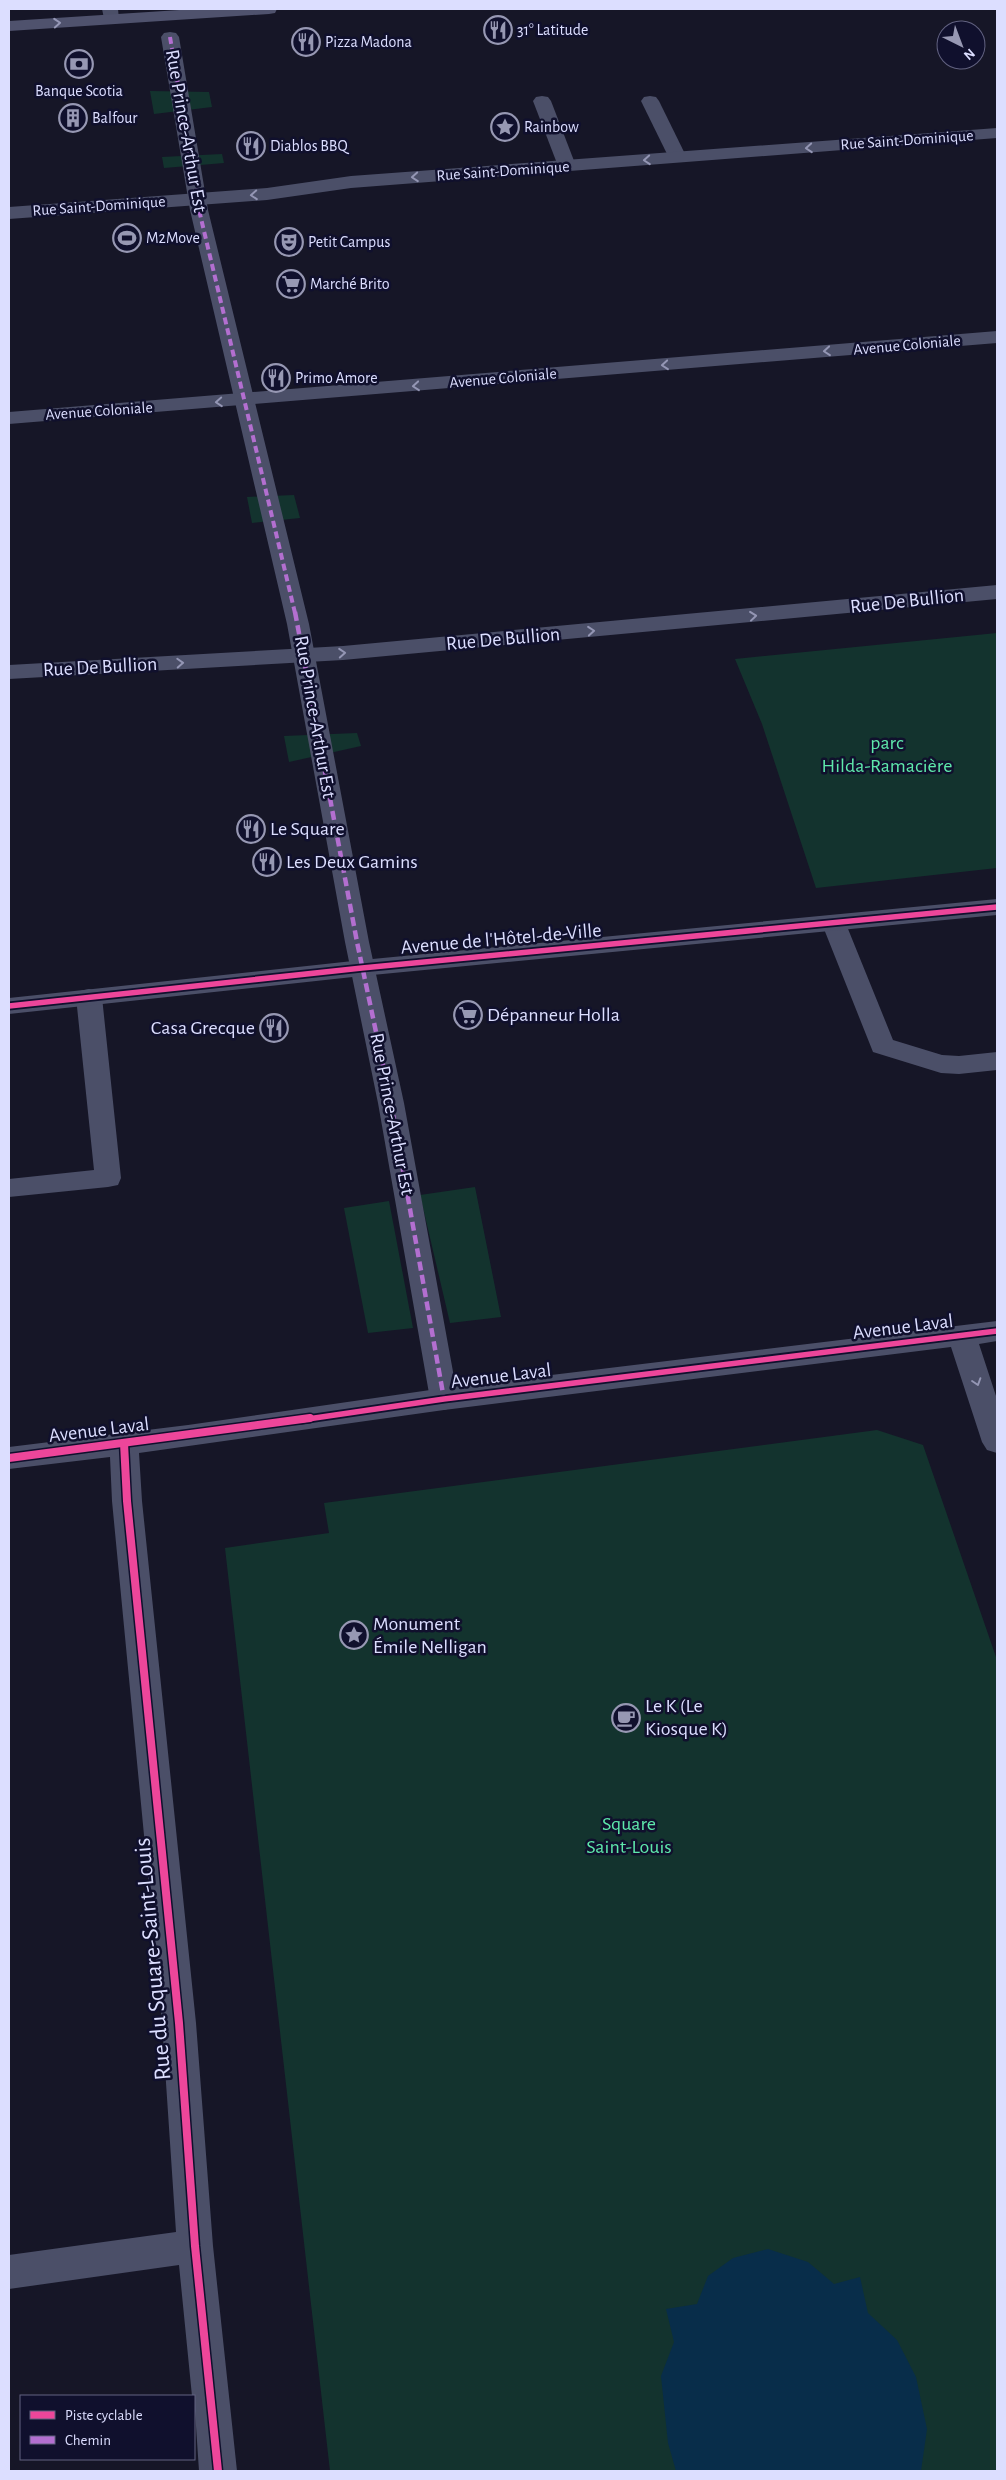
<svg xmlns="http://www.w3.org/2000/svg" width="1006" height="2480" font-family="'Alegreya Sans',sans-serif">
	<rect width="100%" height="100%" fill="#161627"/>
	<g fill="#13332e">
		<path d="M150,91L209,92L212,107L154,114Z"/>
		<path d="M222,154L224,163L164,168L162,157Z"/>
		<path d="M294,495L300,518L252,523L247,497Z"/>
		<path d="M997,633V868L816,888L762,724L735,659Z"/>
		<path d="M357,733L361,746L289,762L284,736Z"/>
		<path d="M475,1187L501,1317L450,1323L420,1195Z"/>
		<path d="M389,1201L413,1328L368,1333L344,1208Z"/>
		<path d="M877,1430L923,1445L997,1660V2471H330L225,1548L329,1533L324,1503Z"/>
	</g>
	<path fill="#082d4a" d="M768,2249L808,2262L834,2284L860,2277L868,2313L897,2340L916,2377L927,2429L921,2471H676L668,2443L661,2376L674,2342L666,2309L697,2304L708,2276L733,2258Z"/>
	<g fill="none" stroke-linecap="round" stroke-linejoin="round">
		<g fill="#4b4f68" fill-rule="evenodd">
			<path d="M542,96L548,97L551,101L576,166L573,170H561L558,166L533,101L536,97Z"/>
			<path d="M650,96L656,97L659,101L687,158L684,162H672L669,158L641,101L644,97Z"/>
			<path d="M834,916L843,918L846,924L893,1040L942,1055L959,1056L997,1052V1070L959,1074L941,1073L873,1052L822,924L825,918Z"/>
			<path d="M89,989L98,991L102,997L121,1178L118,1185L108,1187L9,1197V1179L94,1170L76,997L80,991Z"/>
		</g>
		<path fill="#4b4f68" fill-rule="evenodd" d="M170,32L176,33L179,37L208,210L309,624L369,942L404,1103L458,1399L454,1407L444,1410L434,1407L430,1399L378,1103L345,942L287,624L190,210L161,37L164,33Z"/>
		<g fill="#4b4f68" fill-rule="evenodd">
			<path d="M997,128V138L351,188L267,200L9,219V207L267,188L351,176Z"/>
			<path d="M997,331V343L9,424V412Z"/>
			<path d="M997,585V599L343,660L9,679V665L343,646Z"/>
			<path d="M997,899V915L362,976L9,1014V998L362,960Z"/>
			<path d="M997,1321V1341L979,1344L997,1399V1453L987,1450L982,1442L951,1347L444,1410L139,1453L142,1501L196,2023L213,2246L237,2471H199L194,2396H192L179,2265L9,2289V2255L176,2232L162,2023L112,1501L110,1457L9,1469V1447L188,1425L444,1388Z"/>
		</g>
		<path fill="#4b4f68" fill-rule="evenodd" d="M102,9H118L119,19L117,23H105Z"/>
		<path fill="#4f526d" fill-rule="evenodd" d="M195,9H277L275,13L269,14L9,31V21Z"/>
		<path stroke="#b36fd0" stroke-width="4" stroke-dasharray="7 4" stroke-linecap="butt" d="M170,37L199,210L295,613"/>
		<path stroke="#b36fd0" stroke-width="4.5" stroke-dasharray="9 4.5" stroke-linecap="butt" d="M295,612L357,942L391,1103L444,1399"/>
		<defs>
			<g id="cycleway-far1">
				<path d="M9,1006L362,968L997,907"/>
				<path d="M301,1420L444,1399L997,1331"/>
			</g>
			<g id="cycleway">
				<path d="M124,1443L127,1501L179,2023L195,2246L218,2471"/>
				<path d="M9,1458L310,1418"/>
			</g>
		</defs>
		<use href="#cycleway-far1" stroke="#10102d" stroke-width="9"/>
		<use href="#cycleway" stroke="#10102d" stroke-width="11"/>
		<use href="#cycleway-far1" stroke="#ed469a" stroke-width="5.5"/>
		<use href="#cycleway" stroke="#ed469a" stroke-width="8"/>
	</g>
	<defs><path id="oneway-chevron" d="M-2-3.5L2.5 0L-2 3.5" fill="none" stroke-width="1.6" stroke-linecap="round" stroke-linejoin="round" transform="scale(1.25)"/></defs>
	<use stroke="#9698b6" href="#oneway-chevron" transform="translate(57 23) rotate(-4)"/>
	<g stroke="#9496b4">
		<use href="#oneway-chevron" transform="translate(809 148) rotate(176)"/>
		<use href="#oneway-chevron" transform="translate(647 160) rotate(176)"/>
		<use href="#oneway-chevron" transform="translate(415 177) rotate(176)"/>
		<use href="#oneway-chevron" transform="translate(254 195) rotate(176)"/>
		<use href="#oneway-chevron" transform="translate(827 351) rotate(175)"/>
		<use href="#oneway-chevron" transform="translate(665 365) rotate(175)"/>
		<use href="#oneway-chevron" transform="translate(416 386) rotate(175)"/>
		<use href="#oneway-chevron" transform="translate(219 402) rotate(176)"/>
		<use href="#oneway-chevron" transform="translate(753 616) rotate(-6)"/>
		<use href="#oneway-chevron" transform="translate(591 631) rotate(-5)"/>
		<use href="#oneway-chevron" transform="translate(342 653) rotate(-4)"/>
		<use href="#oneway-chevron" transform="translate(180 663) rotate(-3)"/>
		<use href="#oneway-chevron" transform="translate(977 1382) rotate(72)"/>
	</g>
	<defs>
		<symbol id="restaurant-ring" viewBox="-11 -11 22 22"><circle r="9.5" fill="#10102d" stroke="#9798b3" stroke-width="1.5"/><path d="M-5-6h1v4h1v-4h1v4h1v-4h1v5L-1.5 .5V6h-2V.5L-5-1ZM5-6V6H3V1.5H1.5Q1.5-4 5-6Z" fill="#9798b3"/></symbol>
		<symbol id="bank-ring" viewBox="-11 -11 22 22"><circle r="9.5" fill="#10102d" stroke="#9798b3" stroke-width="1.5"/><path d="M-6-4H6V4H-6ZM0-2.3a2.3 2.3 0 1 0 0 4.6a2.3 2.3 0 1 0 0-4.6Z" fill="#9798b3"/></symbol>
		<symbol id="building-ring" viewBox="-11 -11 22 22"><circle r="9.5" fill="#10102d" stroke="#9798b3" stroke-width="1.5"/><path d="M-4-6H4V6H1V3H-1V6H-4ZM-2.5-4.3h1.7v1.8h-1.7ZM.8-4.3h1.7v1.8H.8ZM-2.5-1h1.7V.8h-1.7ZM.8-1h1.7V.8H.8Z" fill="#9798b3"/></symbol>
		<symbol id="sight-ring" viewBox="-11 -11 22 22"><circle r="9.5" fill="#10102d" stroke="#9798b3" stroke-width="1.5"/><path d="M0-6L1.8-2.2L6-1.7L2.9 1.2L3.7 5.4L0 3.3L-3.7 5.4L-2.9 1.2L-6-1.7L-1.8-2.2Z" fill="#9798b3"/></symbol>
		<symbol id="stadium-ring" viewBox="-11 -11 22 22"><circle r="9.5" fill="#10102d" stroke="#9798b3" stroke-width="1.5"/><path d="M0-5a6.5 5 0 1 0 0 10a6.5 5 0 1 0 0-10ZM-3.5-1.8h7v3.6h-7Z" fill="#9798b3"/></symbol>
		<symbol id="theatre-ring" viewBox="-11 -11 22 22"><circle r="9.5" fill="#10102d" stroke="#9798b3" stroke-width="1.5"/><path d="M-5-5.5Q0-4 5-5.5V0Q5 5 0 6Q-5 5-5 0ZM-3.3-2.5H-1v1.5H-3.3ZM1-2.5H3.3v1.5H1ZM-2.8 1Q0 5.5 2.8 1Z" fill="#9798b3"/></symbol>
		<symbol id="supermarket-ring" viewBox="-11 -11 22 22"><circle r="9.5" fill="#10102d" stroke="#9798b3" stroke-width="1.5"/><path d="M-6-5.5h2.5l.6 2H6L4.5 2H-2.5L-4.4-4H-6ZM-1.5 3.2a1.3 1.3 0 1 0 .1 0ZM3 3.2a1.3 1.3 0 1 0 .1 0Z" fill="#9798b3"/></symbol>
		<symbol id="cafe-ring" viewBox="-11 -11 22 22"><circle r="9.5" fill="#10102d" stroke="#9798b3" stroke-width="1.5"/><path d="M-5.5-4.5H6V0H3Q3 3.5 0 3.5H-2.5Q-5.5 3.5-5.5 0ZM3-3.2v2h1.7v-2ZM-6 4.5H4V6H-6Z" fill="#9798b3"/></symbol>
	</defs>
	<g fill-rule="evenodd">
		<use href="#restaurant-ring" x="482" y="14" width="32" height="32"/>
		<use href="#restaurant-ring" x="290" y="26" width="32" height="32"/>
		<use href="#bank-ring" x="63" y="48" width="32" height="32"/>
		<use href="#building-ring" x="57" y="102" width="32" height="32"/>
		<use href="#sight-ring" x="489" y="111" width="32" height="32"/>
		<use href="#restaurant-ring" x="235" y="130" width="32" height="32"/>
		<use href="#stadium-ring" x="111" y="222" width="32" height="32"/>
		<use href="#theatre-ring" x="273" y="226" width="32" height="32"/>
		<use href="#supermarket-ring" x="275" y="268" width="32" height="32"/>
		<use href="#restaurant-ring" x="260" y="362" width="32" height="32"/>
		<use href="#restaurant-ring" x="235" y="813" width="32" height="32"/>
		<use href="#restaurant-ring" x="251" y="846" width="32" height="32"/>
		<use href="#supermarket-ring" x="452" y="999" width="32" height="32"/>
		<use href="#restaurant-ring" x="258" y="1012" width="32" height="32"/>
		<use href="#sight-ring" x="338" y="1619" width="32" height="32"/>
		<use href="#cafe-ring" x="610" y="1702" width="32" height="32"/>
	</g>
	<g text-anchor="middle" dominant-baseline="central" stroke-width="5" stroke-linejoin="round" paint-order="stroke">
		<g font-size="16" fill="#dcdeff" stroke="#10102d" text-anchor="start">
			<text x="517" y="30">31° Latitude</text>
			<text x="325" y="42">Pizza Madona</text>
			<text x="79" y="91" text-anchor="middle">Banque Scotia</text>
			<text x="92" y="118">Balfour</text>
			<text x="524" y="127">Rainbow</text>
			<text x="270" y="146">Diablos BBQ</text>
			<text x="146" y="238">M2Move</text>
			<text x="308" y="242">Petit Campus</text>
			<text x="310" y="284">Marché Brito</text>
			<text x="295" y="378">Primo Amore</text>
		</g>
		<g font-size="16" fill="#dcdeff" stroke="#10102d">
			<text transform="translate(907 140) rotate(-4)">Rue Saint-Dominique</text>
			<text transform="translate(503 171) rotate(-4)">Rue Saint-Dominique</text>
			<text transform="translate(99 206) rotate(-4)">Rue Saint-Dominique</text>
			<text transform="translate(907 345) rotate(-5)">Avenue Coloniale</text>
			<text transform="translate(503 378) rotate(-5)">Avenue Coloniale</text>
			<text transform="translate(99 411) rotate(-4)">Avenue Coloniale</text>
		</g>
		<g font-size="20" fill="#dcdeff" stroke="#10102d">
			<text transform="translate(186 131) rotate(80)">Rue Prince-Arthur Est</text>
			<text transform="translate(907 601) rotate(-6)">Rue De Bullion</text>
			<text transform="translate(503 639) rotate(-5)">Rue De Bullion</text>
			<text transform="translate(100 667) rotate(-3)">Rue De Bullion</text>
			<text transform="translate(315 717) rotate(80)">Rue Prince-Arthur Est</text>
			<text transform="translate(501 939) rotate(-5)">Avenue de l'Hôtel-de-Ville</text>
			<text transform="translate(392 1114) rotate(79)">Rue Prince-Arthur Est</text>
			<text transform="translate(903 1327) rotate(-7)">Avenue Laval</text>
			<text transform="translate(501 1376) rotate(-7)">Avenue Laval</text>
			<text transform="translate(99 1430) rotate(-7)">Avenue Laval</text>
		</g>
		<g font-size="20" fill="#5ee8ab" stroke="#10102d">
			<text x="887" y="743">parc<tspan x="887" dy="23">Hilda-Ramacière</tspan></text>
			<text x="629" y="1824">Square<tspan x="629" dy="23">Saint-Louis</tspan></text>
		</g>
		<g font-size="20" fill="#dcdeff" stroke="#10102d" text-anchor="start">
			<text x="270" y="829">Le Square</text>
			<text x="286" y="862">Les Deux Gamins</text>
			<text x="487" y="1015">Dépanneur Holla</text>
			<text x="255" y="1028" text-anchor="end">Casa Grecque</text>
			<text x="373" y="1624">Monument<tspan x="373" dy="23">Émile Nelligan</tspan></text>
			<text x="645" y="1706">Le K (Le<tspan x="645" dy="23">Kiosque K)</tspan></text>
		</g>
		<g font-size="24" fill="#dcdeff" stroke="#10102d">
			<text transform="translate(153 1959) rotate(-95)">Rue du Square-Saint-Louis</text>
		</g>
	</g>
	<rect width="1006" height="2480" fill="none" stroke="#dcdeff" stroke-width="20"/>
	<rect x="20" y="2395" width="175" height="65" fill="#10102d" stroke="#626281"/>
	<rect x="30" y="2411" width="25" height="8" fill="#ed469a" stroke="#626281"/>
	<text x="65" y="2420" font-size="15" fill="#dcdeff">Piste cyclable</text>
	<rect x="30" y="2436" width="25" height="8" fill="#b36fd0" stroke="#626281"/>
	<text x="65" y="2445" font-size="15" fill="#dcdeff">Chemin</text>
	<g transform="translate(961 45) rotate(138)"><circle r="24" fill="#10102d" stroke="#626281"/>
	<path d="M0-4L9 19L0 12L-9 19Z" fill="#9798b3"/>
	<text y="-8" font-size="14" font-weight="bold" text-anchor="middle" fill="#dcdeff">N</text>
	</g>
</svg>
